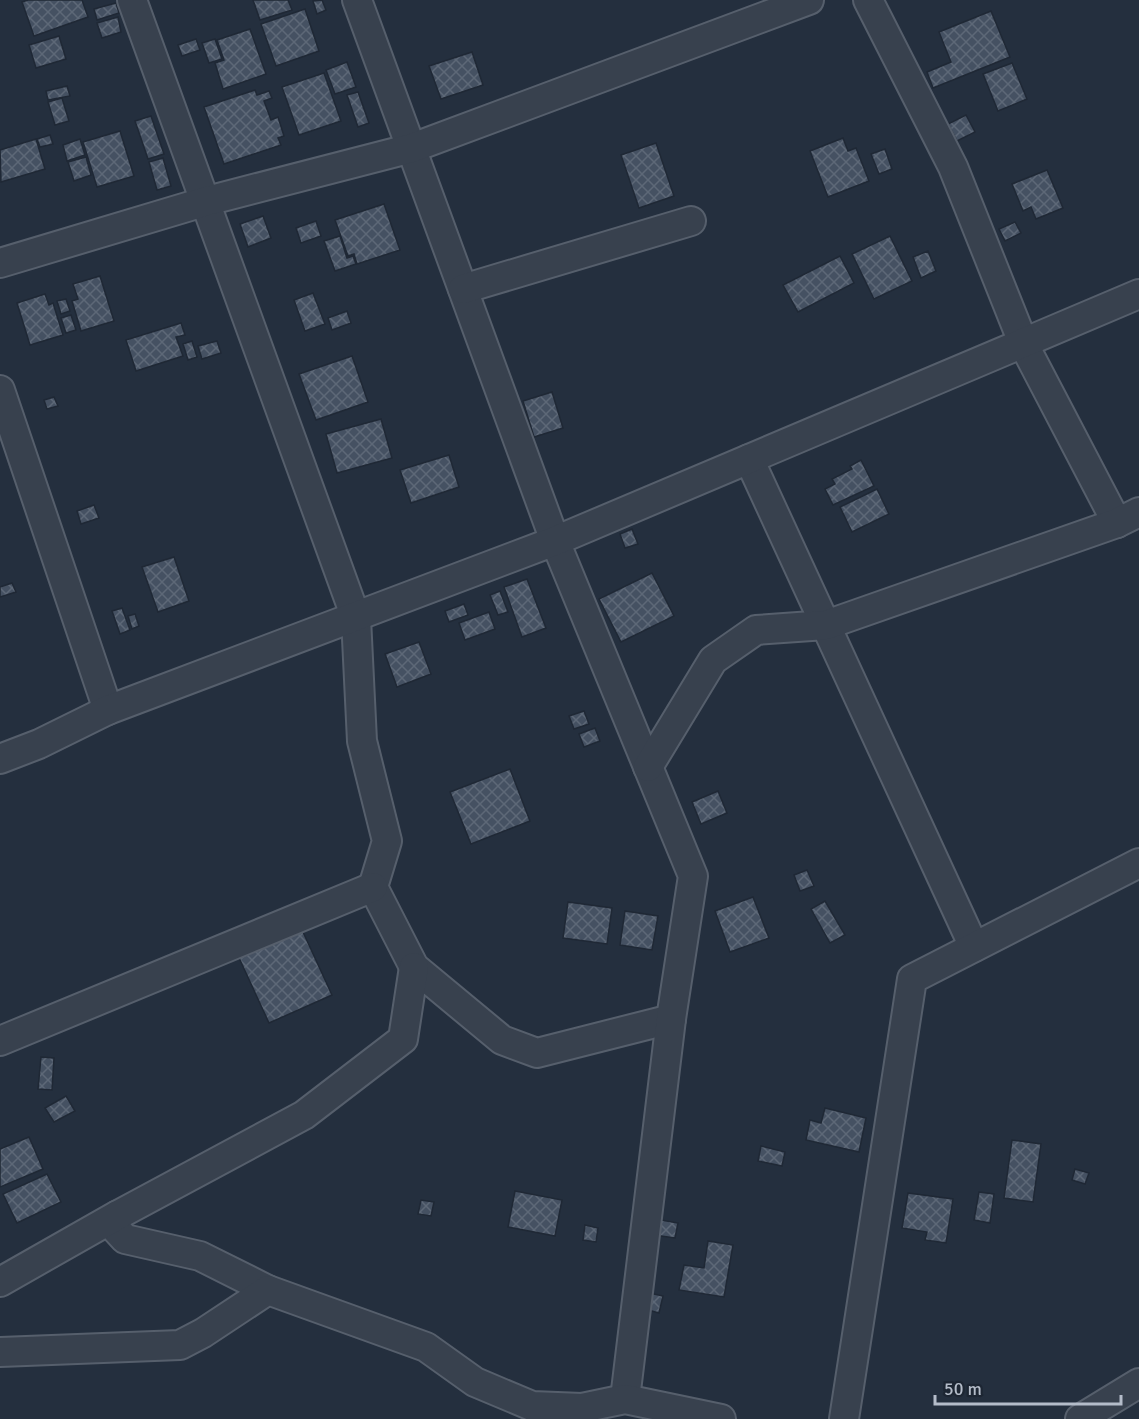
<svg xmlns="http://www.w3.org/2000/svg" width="1139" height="1419" font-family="Signika,sans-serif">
	<defs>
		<pattern id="building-cross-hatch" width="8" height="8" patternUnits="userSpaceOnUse" patternTransform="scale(1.5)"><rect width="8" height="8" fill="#455162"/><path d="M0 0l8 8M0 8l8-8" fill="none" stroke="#5d6877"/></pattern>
	</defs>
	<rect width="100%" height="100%" fill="#242f3e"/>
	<g fill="url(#building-cross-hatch)" stroke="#1f2835" stroke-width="1.5">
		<path d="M28,0H82L88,17L34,36L22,2Z"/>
		<path d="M253,0H288L292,10L260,20Z"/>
		<path d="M322,0L326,10L317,14L313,1Z"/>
		<path d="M116,3L119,13L97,20L94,9Z"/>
		<path d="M305,9L319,51L276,66L261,24Z"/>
		<path d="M991,11L1010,57L933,88L927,72L951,62L939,32Z"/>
		<path d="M118,17L121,32L102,38L97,23Z"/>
		<path d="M250,29L266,74L223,89L215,63L224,60L217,40Z"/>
		<path d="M59,36L66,59L36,68L29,45Z"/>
		<path d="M196,39L200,50L182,56L178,45Z"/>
		<path d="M215,39L222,59L209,63L202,43Z"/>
		<path d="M472,52L483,85L441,99L429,66Z"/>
		<path d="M347,62L356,87L335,94L326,70Z"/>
		<path d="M1012,63L1027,99L998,111L983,74Z"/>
		<path d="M324,73L341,121L299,135L282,87Z"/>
		<path d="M67,86L70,96L48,100L46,91Z"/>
		<path d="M255,90L257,95L269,91L272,98L264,101L271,120L278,117L284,136L278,138L281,145L224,164L204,107Z"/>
		<path d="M358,92L369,123L358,127L347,95Z"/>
		<path d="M62,98L69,121L55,125L48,102Z"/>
		<path d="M966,115L975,132L957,141L948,124Z"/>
		<path d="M151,116L164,154L148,159L135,121Z"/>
		<path d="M120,131L134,176L97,187L83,142Z"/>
		<path d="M50,135L53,144L40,147L37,139Z"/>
		<path d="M843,138L848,151L856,148L869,181L828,197L810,151Z"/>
		<path d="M36,139L45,169L1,182L0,150Z"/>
		<path d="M80,139L85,155L67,161L63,145Z"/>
		<path d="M656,143L674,196L639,208L621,155Z"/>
		<path d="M885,149L892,169L879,174L871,154Z"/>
		<path d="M86,157L91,175L74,181L68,162Z"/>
		<path d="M163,158L171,186L157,190L149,162Z"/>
		<path d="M1047,170L1063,208L1036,219L1031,207L1023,211L1012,184Z"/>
		<path d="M384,204L400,250L357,264L354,254L348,256L335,220Z"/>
		<path d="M263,216L271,238L248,247L240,224Z"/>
		<path d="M316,221L321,236L301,243L296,228Z"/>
		<path d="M1015,222L1021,233L1005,241L999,229Z"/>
		<path d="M340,236L347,258L353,256L356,264L335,271L324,241Z"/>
		<path d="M890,236L912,281L874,299L852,254Z"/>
		<path d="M928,251L936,271L921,278L913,257Z"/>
		<path d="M840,256L854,283L798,312L783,285Z"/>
		<path d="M100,276L114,321L81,331L72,301L78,299L73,284Z"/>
		<path d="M313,293L325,324L305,331L294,300Z"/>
		<path d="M45,294L49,305L53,303L63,335L30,345L17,303Z"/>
		<path d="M66,299L70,311L61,314L57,301Z"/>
		<path d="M347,311L351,323L332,330L328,318Z"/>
		<path d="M71,315L76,330L66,333L61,318Z"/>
		<path d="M181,323L185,335L176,337L183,356L136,371L126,340Z"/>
		<path d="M192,341L197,357L188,360L183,344Z"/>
		<path d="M217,341L221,353L202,359L198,346Z"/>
		<path d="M352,356L368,402L316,420L299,374Z"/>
		<path d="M552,392L563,428L534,437L523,401Z"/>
		<path d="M54,397L58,406L47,409L44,400Z"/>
		<path d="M381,419L392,458L337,473L326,434Z"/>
		<path d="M449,455L459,487L411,503L400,470Z"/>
		<path d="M861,460L874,486L833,505L825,489L835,484L832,479L852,469L850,466Z"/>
		<path d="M877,489L889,514L852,532L840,507Z"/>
		<path d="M94,505L99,518L81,524L77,511Z"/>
		<path d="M632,529L638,544L625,548L620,534Z"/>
		<path d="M174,557L189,601L158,612L142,567Z"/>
		<path d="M652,573L674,616L621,642L599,599Z"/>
		<path d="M527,579L546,628L522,637L504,587Z"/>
		<path d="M12,583L16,592L0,597V587Z"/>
		<path d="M500,591L508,612L498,615L490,595Z"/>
		<path d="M464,604L468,615L449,622L445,611Z"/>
		<path d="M122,608L130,630L120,634L112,611Z"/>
		<path d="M489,612L495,629L465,640L459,623Z"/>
		<path d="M135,614L139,626L132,629L128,616Z"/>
		<path d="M419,642L431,674L397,687L385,654Z"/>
		<path d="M584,711L589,724L574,729L569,716Z"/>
		<path d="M595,728L600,741L584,747L579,734Z"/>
		<path d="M510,769L530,821L471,844L450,792Z"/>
		<path d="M718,791L727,813L701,824L692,802Z"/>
		<path d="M807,870L814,886L800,891L794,875Z"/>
		<path d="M753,897L769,938L730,952L715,911Z"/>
		<path d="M825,901L845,935L830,943L811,909Z"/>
		<path d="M568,902L612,908L607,944L563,938Z"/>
		<path d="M625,911L658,916L652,950L620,945Z"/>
		<path d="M297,919L332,995L269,1023L234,947Z"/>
		<path d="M41,1057L54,1058L52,1090L38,1089Z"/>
		<path d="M66,1096L75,1111L54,1122L45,1108Z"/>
		<path d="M825,1108L866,1118L859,1152L806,1140L810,1120L821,1123Z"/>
		<path d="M29,1137L43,1169L0,1187V1149Z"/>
		<path d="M1012,1140L1041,1144L1033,1202L1004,1198Z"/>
		<path d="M761,1146L785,1152L782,1166L758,1161Z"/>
		<path d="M1075,1169L1089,1173L1085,1184L1072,1180Z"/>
		<path d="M47,1174L61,1202L17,1223L3,1194Z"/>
		<path d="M515,1191L562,1200L555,1236L508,1227Z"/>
		<path d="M979,1192L994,1194L990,1223L974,1220Z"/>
		<path d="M908,1193L953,1199L946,1243L925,1240L927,1232L902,1228Z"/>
		<path d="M421,1200L434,1202L431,1216L418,1214Z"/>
		<path d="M650,1218L678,1223L675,1238L647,1234Z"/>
		<path d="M585,1225L598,1228L596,1242L583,1240Z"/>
		<path d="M708,1241L733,1245L724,1297L679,1290L684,1265L704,1268Z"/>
		<path d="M645,1292L663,1296L659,1313L641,1308Z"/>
	</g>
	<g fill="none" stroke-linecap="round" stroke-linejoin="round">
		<defs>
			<g id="street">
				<path d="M132,0L356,618L362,741L387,841L373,887L414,967L502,1040L537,1053L671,1019"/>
				<path d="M357,0L555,541L693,876L671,1019L625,1399"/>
				<path d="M868,0L953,167L1024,345L1117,523"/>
				<path d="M0,263L207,201L412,148L809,0"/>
				<path d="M463,289L691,221"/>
				<path d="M0,390L108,710"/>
				<path d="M749,459L974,947"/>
				<path d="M0,759L39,744L108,710L555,541L1139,294"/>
				<path d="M648,767L713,660L756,630L826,625L1117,523L1139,512"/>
				<path d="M0,1041L373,887"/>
				<path d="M118,1215L114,1227L125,1239L200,1256L268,1290"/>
				<path d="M0,1282L118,1215L304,1115L403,1039L414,967"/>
				<path d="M0,1352L180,1345L203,1333L268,1290L426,1347L475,1382L532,1406L582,1408L625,1399L721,1419"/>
				<path d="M844,1419L912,979L1139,863"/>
				<path d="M1080,1419L1139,1383"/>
			</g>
		</defs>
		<use href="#street" stroke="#565f6c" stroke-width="32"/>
		<use href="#street" stroke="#38414e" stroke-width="28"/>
	</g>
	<path d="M935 1395v9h186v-9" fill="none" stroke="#b4bcc9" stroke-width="3"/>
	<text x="944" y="1395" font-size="18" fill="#b4bcc9" stroke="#1d2633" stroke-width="4.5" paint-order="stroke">50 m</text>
</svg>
